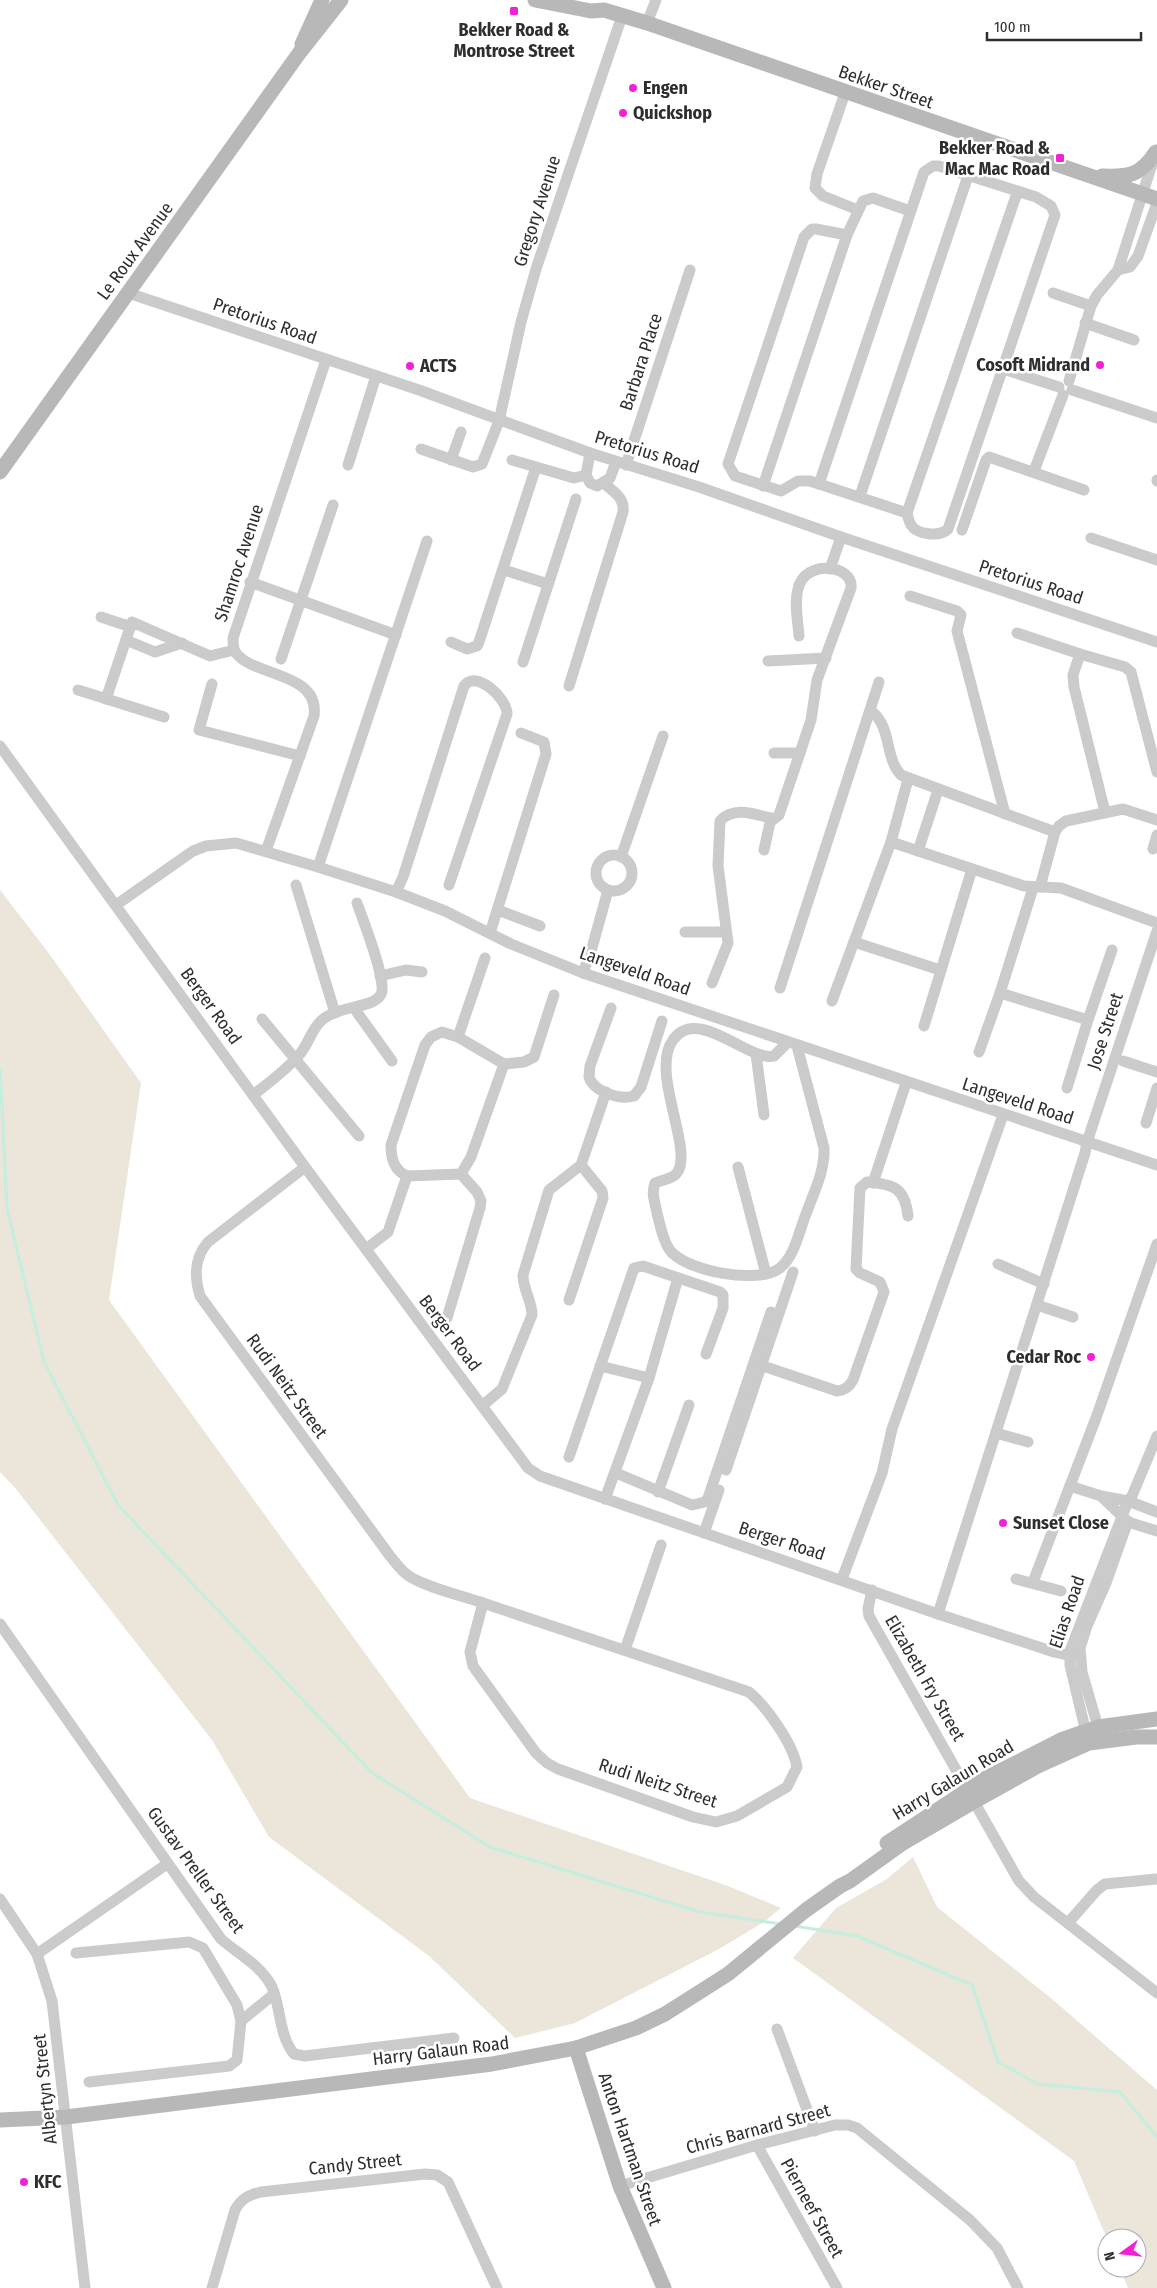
<svg xmlns="http://www.w3.org/2000/svg" width="1157" height="2288" font-family="'Fira Sans Condensed',sans-serif">
	<rect width="100%" height="100%" fill="#fff"/>
	<g fill="#ece6da">
		<path d="M0,890L48,952L141,1083L109,1300L470,1798L728,1886L781,1908L764,1922L719,1949L575,2023L515,2038L429,1956L269,1837L212,1740L16,1489L0,1472Z"/>
		<path d="M913,1857L937,1907L1052,1999L1157,2090V2288H1128L1120,2268H1137V2238L1107,2239L1074,2161L793,1958L836,1908L887,1879Z"/>
	</g>
	<g fill="none" stroke-linecap="round" stroke-linejoin="round">
		<g stroke="#c4eede" stroke-width="3">
			<path d="M0,1069L7,1208L44,1362L118,1505L372,1773L490,1847L700,1912L781,1924"/>
			<path d="M795,1926L857,1936L972,1985L998,2062L1038,2084L1120,2092L1157,2137"/>
		</g>
		<g stroke="#cbcbcb" stroke-width="11">
			<path d="M647,23L656,0"/>
			<path d="M845,93L817,174L815,188L823,196L858,210"/>
			<path d="M847,235L816,229H812L804,237L728,464L735,476L781,491L798,481H810L907,513"/>
			<path d="M1118,270L1130,267L1138,256L1157,203"/>
			<path d="M128,293L419,390L590,453L699,487L841,537L1157,642"/>
			<path d="M1053,293L1091,306"/>
			<path d="M1085,323L1134,340"/>
			<path d="M1003,369L1059,387"/>
			<path d="M1069,381L1091,306L1097,295L1118,270L1154,158"/>
			<path d="M1072,390L1157,418"/>
			<path d="M421,449L473,467L482,464L499,421L521,322L536,269L622,16"/>
			<path d="M590,453L586,475L590,483L597,486L610,478L616,462"/>
			<path d="M451,460L461,432"/>
			<path d="M512,460L574,478L586,475"/>
			<path d="M348,465L376,376"/>
			<path d="M626,465L690,270"/>
			<path d="M1034,471L1063,395"/>
			<path d="M1157,481V480"/>
			<path d="M819,484L924,172L933,166H939L1036,197L1051,206L1055,215L948,529C940,537 917,535 911,525C909,522 908,517 907,513L1017,193"/>
			<path d="M763,486L847,235L863,201L873,198L910,211"/>
			<path d="M860,496L968,176"/>
			<path d="M962,530L986,460L989,457L1084,490"/>
			<path d="M1091,538L1157,560"/>
			<path d="M830,569L841,537"/>
			<path d="M504,570L548,584"/>
			<path d="M250,582L396,635"/>
			<path d="M910,596L957,611L961,615L957,631L1005,814"/>
			<path d="M101,617L131,627"/>
			<path d="M1017,633L1080,654L1125,667L1131,672L1157,772"/>
			<path d="M126,640L155,652L182,643"/>
			<path d="M451,642L467,649L477,646L479,642L536,467"/>
			<path d="M1080,654L1073,675L1074,687L1105,812"/>
			<path d="M281,659L333,505"/>
			<path d="M768,661L826,658"/>
			<path d="M523,662L576,499"/>
			<path d="M212,684L199,730L300,756"/>
			<path d="M569,686L623,512C625,497 613,492 604,483"/>
			<path d="M78,690L164,717"/>
			<path d="M106,699L132,622L210,656L234,650"/>
			<path d="M871,711C892,726 884,757 901,775L1055,832"/>
			<path d="M0,746L305,1167L528,1468L540,1476L938,1614L1054,1652L1080,1658"/>
			<path d="M774,753H800"/>
			<path d="M891,842L1024,886L1061,888L1157,923"/>
			<path d="M1153,849L1157,835"/>
			<path d="M764,850L771,818"/>
			<path d="M266,851L314,716C320,672 254,677 236,653C233,649 233,643 233,638L326,360"/>
			<path d="M918,851L938,790"/>
			<circle cx="614" cy="873" r="18"/>
			<path d="M621,857L663,736"/>
			<path d="M318,867L427,541"/>
			<path d="M296,885L335,1013"/>
			<path d="M1040,887L1055,832L1059,826L1066,821L1123,809L1157,820"/>
			<path d="M396,892L403,877L464,686C476,669 507,698 507,714L449,885"/>
			<path d="M116,905L193,851L206,846L236,843L318,867L396,892L445,911L511,944L583,973L1157,1165"/>
			<path d="M498,910L540,926"/>
			<path d="M685,932H726"/>
			<path d="M490,933L546,754L544,742L521,733"/>
			<path d="M854,942L940,970"/>
			<path d="M583,973L592,948L608,890"/>
			<path d="M380,976L406,970L422,972"/>
			<path d="M712,983L728,943L718,866L720,821C734,805 757,815 774,819L779,815L811,720L817,680L851,588C854,565 805,558 798,589C794,603 798,622 799,636"/>
			<path d="M780,988L879,682"/>
			<path d="M1000,993L1088,1020L1067,1088"/>
			<path d="M832,1001L891,842L908,779"/>
			<path d="M354,1008L392,1061"/>
			<path d="M611,1008L590,1066L589,1077C594,1092 620,1100 634,1096L641,1087L662,1021"/>
			<path d="M262,1019L359,1136"/>
			<path d="M1088,1020L1112,950"/>
			<path d="M924,1026L972,869"/>
			<path d="M458,1037L485,958"/>
			<path d="M788,1042L774,1056C748,1062 698,1005 673,1040C649,1072 696,1153 676,1174C672,1179 661,1180 655,1183C651,1193 655,1202 657,1213C660,1224 662,1238 669,1249C683,1271 759,1285 780,1268C795,1256 799,1231 806,1214C814,1192 825,1171 824,1148L797,1046"/>
			<path d="M979,1052L1000,993L1033,888"/>
			<path d="M756,1054L764,1115"/>
			<path d="M1123,1061L1157,1072"/>
			<path d="M504,1064L524,1062L534,1057L554,995"/>
			<path d="M253,1095C269,1083 286,1070 299,1055C309,1044 311,1029 322,1020C335,1009 356,1008 372,1002C377,999 381,997 382,991C384,973 364,923 357,903"/>
			<path d="M1146,1123L1157,1088"/>
			<path d="M305,1167L208,1242C194,1258 194,1276 200,1296L390,1556C396,1563 401,1571 409,1576C425,1587 463,1596 483,1603"/>
			<path d="M738,1167L766,1274"/>
			<path d="M873,1183L906,1083"/>
			<path d="M366,1249L388,1232L407,1176"/>
			<path d="M998,1264L1044,1284"/>
			<path d="M569,1300L603,1198L602,1191L581,1165"/>
			<path d="M1037,1305L1073,1317"/>
			<path d="M447,1318L480,1208L481,1201L477,1192L461,1174L407,1176C394,1170 391,1159 391,1145L425,1045L431,1037L442,1032L458,1037L504,1064L471,1157L461,1174"/>
			<path d="M600,1366L649,1378"/>
			<path d="M763,1366L837,1391C845,1390 849,1387 853,1380L884,1292L880,1282L860,1273L856,1269L860,1188L867,1182C894,1184 905,1188 908,1216"/>
			<path d="M482,1406L502,1389L532,1315C532,1301 523,1290 523,1275L549,1190L581,1165L606,1092"/>
			<path d="M996,1433L1028,1442"/>
			<path d="M569,1457L634,1268L643,1266L720,1292L723,1295V1308L706,1354"/>
			<path d="M726,1470L793,1272"/>
			<path d="M616,1473L692,1505L705,1502L708,1498L771,1312"/>
			<path d="M1070,1486L1101,1496L1128,1501L1157,1512"/>
			<path d="M658,1492L689,1405"/>
			<path d="M1101,1496L1128,1522L1157,1531"/>
			<path d="M605,1499L649,1378L678,1278"/>
			<path d="M704,1533L719,1490"/>
			<path d="M842,1579L882,1473L892,1429L1003,1115"/>
			<path d="M1016,1579L1061,1591"/>
			<path d="M1033,1582L1096,1418L1157,1244"/>
			<path d="M872,1590L868,1609L869,1616L1019,1881L1034,1897L1157,1993"/>
			<path d="M483,1603L749,1692C767,1707 793,1744 797,1767L787,1787L737,1816L716,1822L693,1817L558,1769L547,1763L536,1753L473,1666L470,1652Z"/>
			<path d="M938,1614L1085,1153L1087,1142L1157,931"/>
			<path d="M0,1624L221,1939C238,1954 261,1965 272,1987C281,2008 279,2036 294,2054L305,2056L454,2038"/>
			<path d="M625,1650L661,1545"/>
			<path d="M1100,1734L1082,1672L1080,1648L1087,1626L1106,1583L1128,1521"/>
			<path d="M1087,1737L1070,1665V1651L1128,1501L1132,1496L1157,1436"/>
			<path d="M0,1899L37,1954L52,2001L85,2288"/>
			<path d="M1068,1923L1097,1890L1105,1884L1157,1879"/>
			<path d="M76,1953L189,1942L203,1948L237,2005L241,2021L237,2060L229,2066L89,2082"/>
			<path d="M37,1954L167,1864"/>
			<path d="M241,2021L274,1994"/>
			<path d="M777,2029L815,2131"/>
			<path d="M757,2145L837,2288"/>
			<path d="M620,2186L757,2145L835,2125H848L857,2128L970,2220L997,2248L1018,2288"/>
			<path d="M212,2288L235,2210C241,2199 248,2195 261,2192L425,2174L437,2175L448,2182L497,2288"/>
		</g>
		<g stroke="#b8b8b8" stroke-width="15">
			<path d="M535,0L591,11L604,10L647,23L1157,199"/>
			<path d="M302,44L322,0"/>
			<path d="M1102,176C1129,177 1140,176 1156,152"/>
			<path d="M0,472L300,52L341,0"/>
			<path d="M887,1843L986,1778L1063,1739L1098,1727L1157,1719"/>
			<path d="M576,2048L620,2186L664,2288"/>
			<path d="M0,2120L66,2117L492,2064L576,2048L636,2028L665,2014L728,1974L806,1910L840,1886L850,1881L903,1843L975,1801L1038,1766L1089,1743L1136,1737H1157"/>
		</g>
	</g>
	<g fill="#f321d5" stroke="#fff" stroke-width="2">
		<rect x="509" y="6" width="10" height="10" rx="2.5"/>
		<circle cx="633" cy="88" r="5"/>
		<circle cx="623" cy="113" r="5"/>
		<rect x="1055" y="153" width="10" height="10" rx="2.5"/>
		<circle cx="1100" cy="365" r="5"/>
		<circle cx="410" cy="366" r="5"/>
		<circle cx="1091" cy="1357" r="5"/>
		<circle cx="1003" cy="1523" r="5"/>
		<circle cx="24" cy="2182" r="5"/>
	</g>
	<g text-anchor="middle" dominant-baseline="central" stroke-width="5" stroke-linejoin="round" paint-order="stroke">
		<g font-size="18" font-weight="bold" fill="#2e2e2e" stroke="#fff" text-anchor="start">
			<text x="514" y="30" text-anchor="middle">Bekker Road &amp;<tspan x="514" dy="21">Montrose Street</tspan></text>
			<text x="643" y="88">Engen</text>
			<text x="633" y="113">Quickshop</text>
			<text x="1050" y="148" text-anchor="end">Bekker Road &amp;<tspan x="1050" dy="21">Mac Mac Road</tspan></text>
			<text x="1090" y="365" text-anchor="end">Cosoft Midrand</text>
			<text x="420" y="366">ACTS</text>
			<text x="1081" y="1357" text-anchor="end">Cedar Roc</text>
			<text x="1013" y="1523">Sunset Close</text>
			<text x="34" y="2182">KFC</text>
		</g>
		<g font-size="18" fill="#2e2e2e" stroke="#fff">
			<text transform="translate(886 87) rotate(19)">Bekker Street</text>
			<text transform="translate(537 211) rotate(-72)">Gregory Avenue</text>
			<text transform="translate(135 251) rotate(-54)">Le Roux Avenue</text>
			<text transform="translate(265 321) rotate(19)">Pretorius Road</text>
			<text transform="translate(641 362) rotate(-72)">Barbara Place</text>
			<text transform="translate(647 452) rotate(17)">Pretorius Road</text>
			<text transform="translate(239 563) rotate(-72)">Shamroc Avenue</text>
			<text transform="translate(1031 582) rotate(18)">Pretorius Road</text>
			<text transform="translate(635 971) rotate(19)">Langeveld Road</text>
			<text transform="translate(211 1006) rotate(54)">Berger Road</text>
			<text transform="translate(1105 1031) rotate(-72)">Jose Street</text>
			<text transform="translate(1018 1101) rotate(18)">Langeveld Road</text>
			<text transform="translate(450 1333) rotate(53)">Berger Road</text>
			<text transform="translate(287 1386) rotate(54)">Rudi Neitz Street</text>
			<text transform="translate(782 1541) rotate(18)">Berger Road</text>
			<text transform="translate(1067 1612) rotate(-71)">Elias Road</text>
			<text transform="translate(925 1678) rotate(60)">Elizabeth Fry Street</text>
			<text transform="translate(953 1780) rotate(-31)">Harry Galaun Road</text>
			<text transform="translate(658 1783) rotate(18)">Rudi Neitz Street</text>
			<text transform="translate(196 1870) rotate(54)">Gustav Preller Street</text>
			<text transform="translate(441 2051) rotate(-7)">Harry Galaun Road</text>
			<text transform="translate(45 2089) rotate(-96)">Albertyn Street</text>
			<text transform="translate(758 2129) rotate(-15)">Chris Barnard Street</text>
			<text transform="translate(630 2149) rotate(71)">Anton Hartman Street</text>
			<text transform="translate(355 2164) rotate(-6)">Candy Street</text>
			<text transform="translate(812 2208) rotate(61)">Pierneef Street</text>
		</g>
	</g>
	<g transform="translate(1122 2253) rotate(255)"><circle r="24" fill="#ffffff" stroke="#ababab"/>
	<path d="M0-4L9 19L0 12L-9 19Z" fill="#f321d5"/>
	<text y="-8" font-size="14" font-weight="bold" text-anchor="middle" fill="#2e2e2e">N</text>
	</g>
	<path d="M987 32v8h154v-8" fill="none" stroke="#2e2e2e" stroke-width="2.5"/>
	<text x="994" y="32" font-size="15" fill="#2e2e2e" stroke="#ffffff" stroke-width="4" paint-order="stroke">100 m</text>
</svg>
